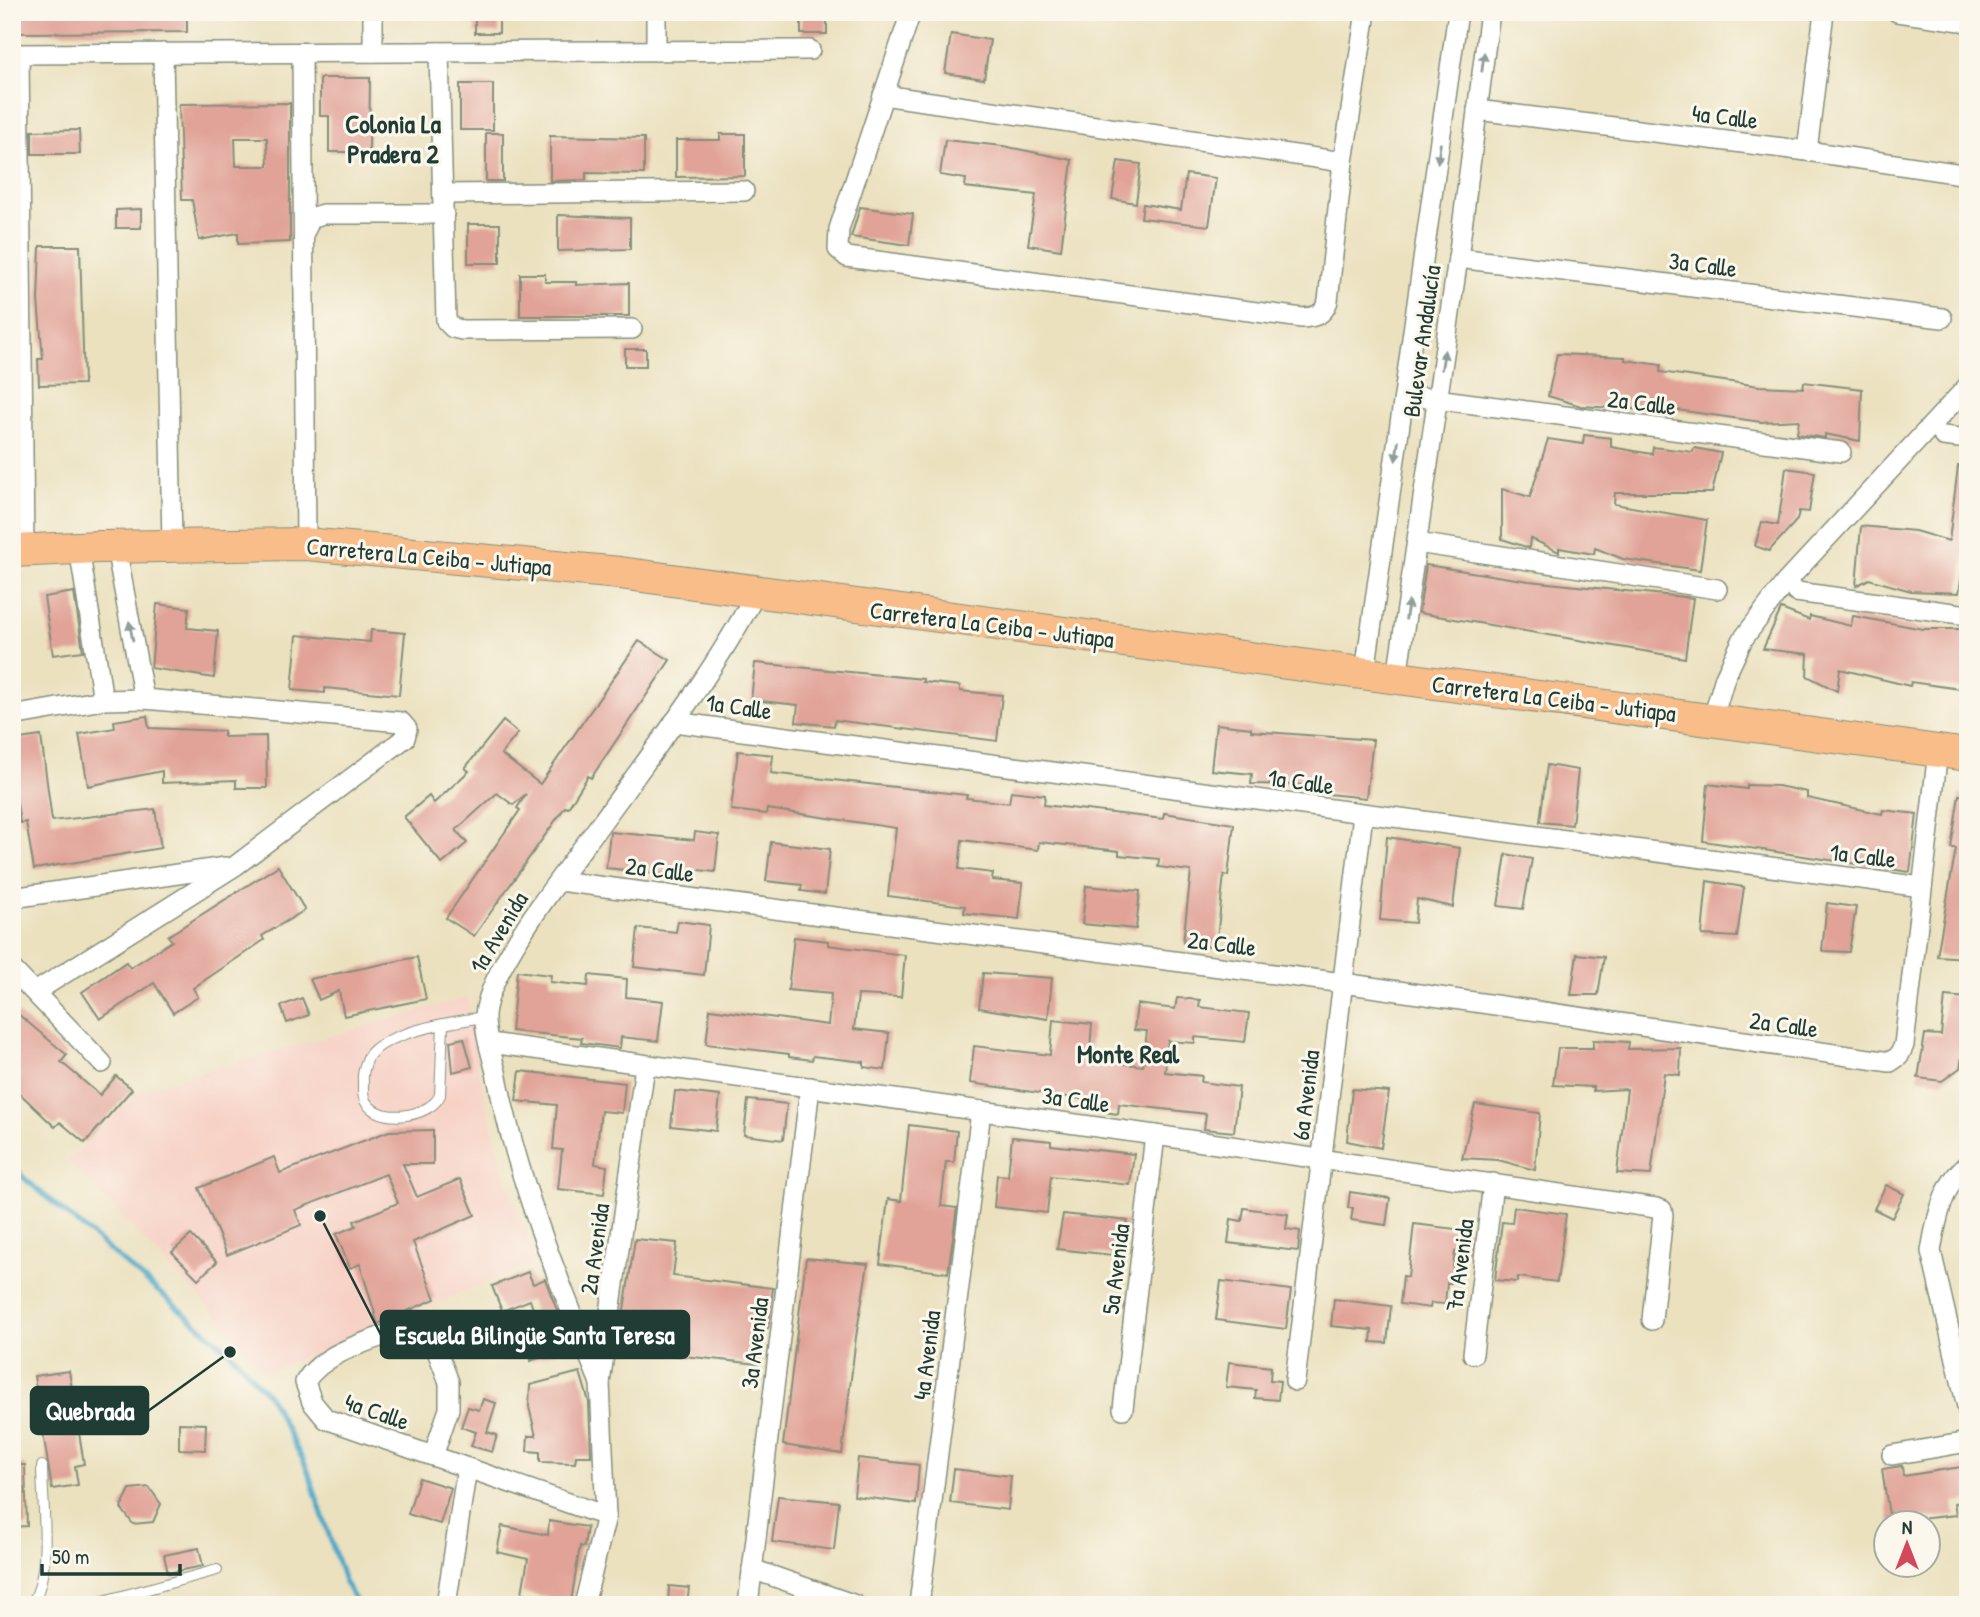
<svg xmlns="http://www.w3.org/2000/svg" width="1980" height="1617" font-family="'Patrick Hand',sans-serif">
	<rect width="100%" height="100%" fill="#fbf7ec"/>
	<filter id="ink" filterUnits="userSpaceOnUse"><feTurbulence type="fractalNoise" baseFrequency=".0143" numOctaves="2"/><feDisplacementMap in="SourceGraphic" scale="14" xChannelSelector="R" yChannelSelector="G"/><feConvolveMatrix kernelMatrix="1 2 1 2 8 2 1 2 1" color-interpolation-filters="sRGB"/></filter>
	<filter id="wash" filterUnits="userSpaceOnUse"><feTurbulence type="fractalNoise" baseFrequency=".00686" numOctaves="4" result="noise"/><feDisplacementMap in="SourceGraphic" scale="28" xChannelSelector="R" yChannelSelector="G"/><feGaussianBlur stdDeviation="1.57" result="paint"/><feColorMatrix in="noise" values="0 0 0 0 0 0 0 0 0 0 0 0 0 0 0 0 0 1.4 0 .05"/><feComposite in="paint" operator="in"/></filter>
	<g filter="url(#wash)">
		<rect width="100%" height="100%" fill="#ebe1bf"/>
		<path fill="#f7d1c6" d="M468,997L479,1072L503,1170L536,1262L264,1374L223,1322L68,1161L140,1090Z"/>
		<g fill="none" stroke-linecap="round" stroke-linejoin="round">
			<path stroke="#47a6c6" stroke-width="5" d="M12,1163L24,1178L230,1352L269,1396L307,1468L344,1581L358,1605"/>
		</g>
		<g id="blocks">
			<g fill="#e1a297" fill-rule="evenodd">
				<path d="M12,12H187V32L12,33Z"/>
				<rect x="475" y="12" width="24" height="21"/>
				<rect x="801" y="12" width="26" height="22"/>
				<path d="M951,34L990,40L984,79L945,73Z"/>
				<path d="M320,78H370L369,152H329V116H320Z"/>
				<rect x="460" y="84" width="33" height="46"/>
				<path d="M290,103V242L238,244V233L199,240L192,200H182L179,104ZM235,138H267L268,166H236Z"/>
				<path d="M79,130L80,154H32V131Z"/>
				<rect x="486" y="133" width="17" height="48"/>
				<path d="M720,134H745V176L676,177V140H720Z"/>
				<path d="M550,136L644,138V174L586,173V180L550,181Z"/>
				<path d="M945,140L1003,146L1072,160L1061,250L1028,245L1036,195L965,187L966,179L940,175Z"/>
				<path d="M1118,161L1141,164L1136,203L1112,199Z"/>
				<path d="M1186,174L1216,178L1209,226L1141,218L1143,204L1181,210Z"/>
				<path d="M860,207L913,214L909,245L851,237Z"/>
				<path d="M141,209V228H116V210Z"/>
				<path d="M558,215L630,218V249L558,251Z"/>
				<rect x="468" y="224" width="32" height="39"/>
				<path d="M40,246H80L84,384L39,385L38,359H43L38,300Z"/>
				<path d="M520,274H545V282H576V285L629,283V316H520Z"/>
				<rect x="625" y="349" width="21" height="17"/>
				<path d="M1557,354L1625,357V360L1661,365L1660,372L1759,386L1803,388L1804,382L1862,389L1860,441L1825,434V438L1797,434L1799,420L1761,422L1650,406L1649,410L1581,406L1548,396Z"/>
				<path d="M1584,435L1611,438V447L1652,454L1653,447L1693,452L1694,448L1721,453L1712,493H1615L1614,504L1707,520L1700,570L1623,559L1595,548L1594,554L1559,548V552L1530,538L1529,548L1502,539V489L1530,497L1548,439L1583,444Z"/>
				<path d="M1958,466L1968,467V537L1959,593L1911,591L1869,579L1856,586L1861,526L1915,531L1949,541Z"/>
				<path d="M1786,468L1815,472L1809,512L1799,511L1797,520L1769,551L1755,546L1762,522L1778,525Z"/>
				<path d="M1426,565L1529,581L1693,598L1685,658L1419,613Z"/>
				<path d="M74,592L83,651L53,655L44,597Z"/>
				<path d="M157,604L189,608L187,628L218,631L214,678L151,668Z"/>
				<path d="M1781,609L1809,620L1810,616L1851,626L1853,616L1923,629H1968V690L1911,682L1910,686L1840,669L1837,691L1807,676L1808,654L1763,649Z"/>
				<path d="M371,630L405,633L399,695L325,688V693L292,690L297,635L370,642Z"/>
				<path d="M639,641L670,660L591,778L588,776L568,808L565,807L474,936L446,918L520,810L517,808L526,794L513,805L497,793L456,830L467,843L442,864L404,817L429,796L434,803L469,771L465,768L503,721L518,733L501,754L540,784Z"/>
				<path d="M755,663L923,679V682L960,686V691L1002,695L997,741L835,720L834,726L796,722L798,705L751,700Z"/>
				<path d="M147,716L149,728L224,731V737L266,736L267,788H236V780L162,783V771L88,786L79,734L115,728L114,721Z"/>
				<path d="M1216,724L1251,728V731L1373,740L1366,798L1300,791L1301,785L1251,784L1252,774L1211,770Z"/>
				<path d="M41,736L52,821L155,809L161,848L34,869L26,822L20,823L12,771V740Z"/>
				<path d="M738,751L773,755L771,773L967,795L966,798L1009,803L1011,791L1045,795L1044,805L1163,819L1164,813L1234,824L1228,876L1224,875L1216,947L1183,943L1191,871L1158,867L1159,859L1119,855V851L1039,842L1038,850L962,840L959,869L993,873L992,880L1023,883L1019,919L964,913L965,906L888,896L896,828L767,809L766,814L731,810Z"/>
				<path d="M1547,765L1578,770L1572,825L1540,822Z"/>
				<path d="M1708,784L1747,789V785L1778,786L1807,792V798L1882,814L1883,810L1917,814L1910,872L1703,841Z"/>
				<path d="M1959,795H1968V958L1937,956L1956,848H1951Z"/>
				<path d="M610,832L694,840L695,832L719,835L715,872L673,867L672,875L606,868Z"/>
				<path d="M1387,837L1460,848L1453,907L1417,899L1415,923L1380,920Z"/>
				<path d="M771,842L830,849L825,894L801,891L802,885L766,881Z"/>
				<path d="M1506,854L1532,859L1523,909L1498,906Z"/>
				<path d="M278,866L305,910L262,936L264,940L193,988L198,997L173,1013L154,983L100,1019L82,992L126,962L130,968L172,941L168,936Z"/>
				<path d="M1707,881L1744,887L1737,937L1702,935Z"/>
				<path d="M1086,886L1140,891L1136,929L1082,924Z"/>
				<path d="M1827,903L1856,907L1849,952L1822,951Z"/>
				<path d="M678,921L709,925L704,975L634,967L638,928L676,932Z"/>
				<path d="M794,937L828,941V945L905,955L901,997L858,995L854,1029L889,1033L885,1070L864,1067V1062L813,1056L812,1060L789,1057V1054L706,1044L710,1009L828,1025L831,994L788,990Z"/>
				<path d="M1577,954L1604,957L1598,995H1571Z"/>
				<path d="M417,957L426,999L344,1016L339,991L319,1000L310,979Z"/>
				<path d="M517,971L551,975L550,982L588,986L589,975L627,979L626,997L663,1001L658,1041L621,1037L620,1048L581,1043L582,1038L511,1031Z"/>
				<path d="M983,973L1052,978L1048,1019L979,1008Z"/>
				<path d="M1945,996L1968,998V1026L1960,1068L1942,1081L1918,1078L1925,1034L1941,1035Z"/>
				<path d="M302,998L309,1015L287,1023L281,1006Z"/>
				<path d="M1177,998L1200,1000L1199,1007L1249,1013L1245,1042L1195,1037V1043L1168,1041L1165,1072L1202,1076L1201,1082L1239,1087L1234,1132L1204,1129L1206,1114L1119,1104L1118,1114L1088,1110L1089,1100L970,1083L974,1046L1050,1055L1053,1020L1092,1024L1089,1060L1143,1066L1147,1031L1134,1030L1137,1004L1175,1009Z"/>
				<path d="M12,1009L67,1055L61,1062L100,1095L116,1076L132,1089L85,1143L60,1122L55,1127L12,1086Z"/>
				<path d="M464,1038L472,1067L453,1072L450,1041Z"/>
				<path d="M1593,1040L1629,1042L1628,1049L1681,1048L1680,1075L1664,1073L1651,1175L1617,1173L1627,1089L1593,1091V1087L1553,1085L1558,1048H1593Z"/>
				<path d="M520,1071L625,1083L622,1113L601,1111L595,1164L607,1166L604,1194L558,1189L562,1150L553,1149L557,1105L516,1101Z"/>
				<path d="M1352,1089L1389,1092L1381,1148L1347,1141Z"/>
				<path d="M675,1091L720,1096L716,1131L671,1126Z"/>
				<path d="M748,1100L787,1104L783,1140L744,1135Z"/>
				<path d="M1475,1104L1540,1113L1535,1170L1498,1160L1462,1158Z"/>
				<path d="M909,1125L957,1131L954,1162H946L941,1206L957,1208L948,1273L880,1264L888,1199L901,1201Z"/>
				<path d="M433,1130V1164H403L417,1197L460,1179L475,1215L413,1242L435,1299L378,1324L360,1264L350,1268L336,1234L356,1226L354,1221L398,1203L386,1174L295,1210L301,1225L227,1255L199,1188L274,1157L280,1173L389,1131Z"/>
				<path d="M1012,1137L1051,1141V1145L1134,1154L1130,1185L1051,1176L1047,1213L994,1207L997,1175L1008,1176Z"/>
				<path d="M1886,1185L1904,1194L1892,1218L1874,1209Z"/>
				<path d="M1350,1192L1390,1198L1386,1225L1351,1220L1353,1208H1348Z"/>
				<path d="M1514,1207L1566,1214L1557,1282L1518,1277L1517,1282L1495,1280L1502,1222L1512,1223Z"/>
				<path d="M1244,1208L1288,1214L1286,1229L1300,1231L1298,1251L1228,1243L1231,1219L1242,1221Z"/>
				<path d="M1063,1214L1128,1221L1122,1256L1057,1249Z"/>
				<path d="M1414,1224L1472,1231L1469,1254L1455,1252L1451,1283H1447L1445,1304L1431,1303L1430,1308L1400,1304L1403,1276L1408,1277Z"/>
				<path d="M191,1235L217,1262L198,1279L172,1252Z"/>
				<path d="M635,1239L677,1243L673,1276L773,1288L768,1328L762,1327L758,1364L618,1349Z"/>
				<path d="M806,1258L868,1264L856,1337L842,1454L783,1445Z"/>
				<path d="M528,1272L533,1284L545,1279L568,1339L555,1344L557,1351L531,1361L532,1333L540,1329L530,1300L502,1311L492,1286Z"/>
				<path d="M1221,1281L1291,1290L1286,1329L1216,1320Z"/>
				<path d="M1334,1299L1391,1306L1387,1343L1371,1342L1372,1330L1331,1326Z"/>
				<path d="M1229,1362L1271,1367L1270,1380L1280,1381L1278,1400L1255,1398L1256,1390L1226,1387Z"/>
				<path d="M69,1371L84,1464L75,1466L78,1485L52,1489L34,1376Z"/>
				<path d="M580,1372L589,1402L591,1456H576L575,1463L540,1462V1452L527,1451L528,1436H536L529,1407L530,1385Z"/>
				<path d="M483,1399L496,1403L487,1432L497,1435L492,1452L471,1446L476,1432L461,1427L468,1407L479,1410Z"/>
				<path d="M179,1423L206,1424L205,1450L179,1449Z"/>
				<path d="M858,1458L919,1465L916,1504L854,1496Z"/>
				<path d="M12,1465H25L27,1526L12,1527Z"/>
				<path d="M1902,1466L1903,1476L1968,1466V1501L1954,1503L1956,1515L1890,1522L1882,1469Z"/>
				<path d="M954,1469L1011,1476L1008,1510L950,1503Z"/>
				<path d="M419,1478L451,1488L440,1524L408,1514Z"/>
				<path d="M149,1487L161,1504L153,1522L133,1524L121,1508L130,1489Z"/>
				<path d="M778,1496L839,1502L834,1550L772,1542Z"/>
				<path d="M549,1521L587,1527L584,1547L580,1546L571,1602L522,1593L528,1559L497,1552L502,1526L548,1535Z"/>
				<path d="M199,1548L203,1566L168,1573L164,1555Z"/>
				<path d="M669,1586L689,1588L687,1605H668Z"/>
			</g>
		</g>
	</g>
	<g filter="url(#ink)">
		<use href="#blocks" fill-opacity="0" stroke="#858f7a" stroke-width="2"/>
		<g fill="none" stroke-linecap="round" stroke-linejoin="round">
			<defs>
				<g id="service">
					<path d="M443,1025L440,1095C431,1116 386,1123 370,1107C362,1100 363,1092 363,1082C362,1073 366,1058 372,1052C393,1031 456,1021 485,1017"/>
					<path d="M31,1605C53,1574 42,1504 42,1466"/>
					<path d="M89,1605L217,1570"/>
				</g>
				<g id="minor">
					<path d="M373,12V52"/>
					<path d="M656,12V51"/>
					<path d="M911,12L839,229L838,249L847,257L1302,318C1316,317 1323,315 1328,301L1343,162L1366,12"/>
					<path d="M1897,12L1968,22"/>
					<path d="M439,52L446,321L453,328L462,330L632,329"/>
					<path d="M163,53L172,546"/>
					<path d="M302,53L306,544"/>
					<path d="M12,54L810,50"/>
					<path d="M19,54L24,550"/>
					<path d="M883,95L1343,162"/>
					<path d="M1477,110L1807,151L1968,175"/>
					<path d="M1807,151L1824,12"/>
					<path d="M443,194L744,191"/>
					<path d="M306,229L311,218L323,214H444"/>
					<path d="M1458,258L1942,318"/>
					<path d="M1405,395L1841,452"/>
					<path d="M1943,436L1968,439"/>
					<path d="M1417,543L1717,589"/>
					<path d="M116,547L144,699"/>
					<path d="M79,548L103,700"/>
					<path d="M1796,592L1968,615"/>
					<path d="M1365,672L1458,12"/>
					<path d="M1397,677L1458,258L1490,12"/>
					<path d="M12,716L103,700L144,699L401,722L407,729L405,738L235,866L35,992"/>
					<path d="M1713,718L1725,677L1743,639L1785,583L1968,386"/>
					<path d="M674,722L1922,887"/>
					<path d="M559,881L1343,983L1890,1062L1899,1056L1904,1045L1938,751"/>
					<path d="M12,898L226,867"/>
					<path d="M12,969L102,1063"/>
					<path d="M490,1043L1155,1135L1656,1208L1662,1210L1663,1215L1652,1320"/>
					<path d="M1968,1164C1943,1183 1936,1221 1931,1251L1968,1411"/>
					<path d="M1473,1354L1493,1183"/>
					<path d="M1295,1381L1363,814"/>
					<path d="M600,1383C559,1282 517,1180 496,1072C492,1055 484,1033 485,1015C489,967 565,872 596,830C652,753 711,677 756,593"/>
					<path d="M1123,1409L1155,1135"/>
					<path d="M1892,1455L1968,1442"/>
					<path d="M433,1456L449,1409V1382L432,1338L423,1328L411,1326C378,1339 324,1350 305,1382L312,1402L326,1419L606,1516"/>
					<path d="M752,1569L855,1605"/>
					<path d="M446,1605L467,1468"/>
					<path d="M584,1605L606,1516L600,1383L645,1066"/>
					<path d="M748,1605L810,1087"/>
					<path d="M919,1605L981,1111"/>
				</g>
				<path id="primary" d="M12,551L99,547L306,544L620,573L1968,755"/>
			</defs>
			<use href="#service" stroke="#858f7a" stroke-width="12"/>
			<use href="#minor" stroke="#858f7a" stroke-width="22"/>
			<use href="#primary" stroke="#858f7a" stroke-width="34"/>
			<use href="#service" stroke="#fff" stroke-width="10"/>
			<use href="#minor" stroke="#fff" stroke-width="19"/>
			<use href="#primary" stroke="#f8bd89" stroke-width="32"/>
		</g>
		<defs><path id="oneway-solid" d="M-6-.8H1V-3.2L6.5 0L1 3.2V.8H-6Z" transform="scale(1.75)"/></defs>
		<g fill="#8f9e9a">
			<use href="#oneway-solid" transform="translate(1483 62) rotate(-83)"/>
			<use href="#oneway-solid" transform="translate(1439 153) rotate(98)"/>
			<use href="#oneway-solid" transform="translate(1443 360) rotate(-81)"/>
			<use href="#oneway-solid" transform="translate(1397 451) rotate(98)"/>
			<use href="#oneway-solid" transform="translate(1407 610) rotate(-82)"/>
			<use href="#oneway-solid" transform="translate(131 631) rotate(-101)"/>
		</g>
	</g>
	<g text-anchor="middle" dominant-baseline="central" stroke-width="6" stroke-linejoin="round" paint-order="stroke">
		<g font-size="24" fill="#1f3d34" stroke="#fbf7ec">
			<text transform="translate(1725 116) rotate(7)">4a Calle</text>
			<text transform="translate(1703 264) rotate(7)">3a Calle</text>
			<text transform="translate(1421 341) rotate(-82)">Bulevar Andalucía</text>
			<text transform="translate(1642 402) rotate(7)">2a Calle</text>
			<text transform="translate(429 556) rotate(5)">Carretera La Ceiba - Jutiapa</text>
			<text transform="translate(992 624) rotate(7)">Carretera La Ceiba - Jutiapa</text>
			<text transform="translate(1554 698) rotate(7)">Carretera La Ceiba - Jutiapa</text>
			<text transform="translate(739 706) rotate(8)">1a Calle</text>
			<text transform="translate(1301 781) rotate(8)">1a Calle</text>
			<text transform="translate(1863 855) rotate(7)">1a Calle</text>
			<text transform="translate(660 869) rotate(7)">2a Calle</text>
			<text transform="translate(498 932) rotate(-59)">1a Avenida</text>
			<text transform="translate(1222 943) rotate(7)">2a Calle</text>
			<text transform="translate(1784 1024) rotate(8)">2a Calle</text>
			<text transform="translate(1305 1095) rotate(-83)">6a Avenida</text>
			<text transform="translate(1076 1099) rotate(8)">3a Calle</text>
			<text transform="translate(594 1249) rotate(-82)">2a Avenida</text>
			<text transform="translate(1459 1265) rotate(-83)">7a Avenida</text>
			<text transform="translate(1115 1269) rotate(-83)">5a Avenida</text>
			<text transform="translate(754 1343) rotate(-83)">3a Avenida</text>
			<text transform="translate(926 1355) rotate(-83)">4a Avenida</text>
			<text transform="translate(377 1411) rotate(19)">4a Calle</text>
		</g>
		<g font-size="26" font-weight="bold" fill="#1f3d34" stroke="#fbf7ec">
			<text x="393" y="123">Colonia La<tspan x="393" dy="30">Pradera 2</tspan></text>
			<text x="1128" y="1053">Monte Real</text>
		</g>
	</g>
	<path fill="none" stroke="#1f3d34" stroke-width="2.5" d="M320 1216L381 1335M230 1352L148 1411"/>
	<g fill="#1f3d34" stroke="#fbf7ec" stroke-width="2.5">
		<circle cx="320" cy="1216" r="7"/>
		<circle cx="230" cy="1352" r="7"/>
	</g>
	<g fill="#1f3d34" stroke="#1f3d34" stroke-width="2.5">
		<rect x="381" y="1311" width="308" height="47" rx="7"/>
		<rect x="31" y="1387" width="117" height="47" rx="7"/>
	</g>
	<g font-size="26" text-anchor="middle" font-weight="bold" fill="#fff">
		<text x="535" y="1344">Escuela Bilingüe Santa Teresa</text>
		<text x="90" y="1420">Quebrada</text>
	</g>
	<rect width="1980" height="1617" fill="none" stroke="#fbf7ec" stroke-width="42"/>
	<g transform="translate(1907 1544)"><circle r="33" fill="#fbf7ec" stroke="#a3ada2" stroke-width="2"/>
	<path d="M0-5L12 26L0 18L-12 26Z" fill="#d1495b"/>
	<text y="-10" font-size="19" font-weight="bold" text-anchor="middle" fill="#1f3d34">N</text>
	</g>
	<path d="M42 1564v10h138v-10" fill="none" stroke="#1f3d34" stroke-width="3.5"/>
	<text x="52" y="1564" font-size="21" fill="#1f3d34" stroke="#fbf7ec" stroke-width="5" paint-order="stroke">50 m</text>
</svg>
